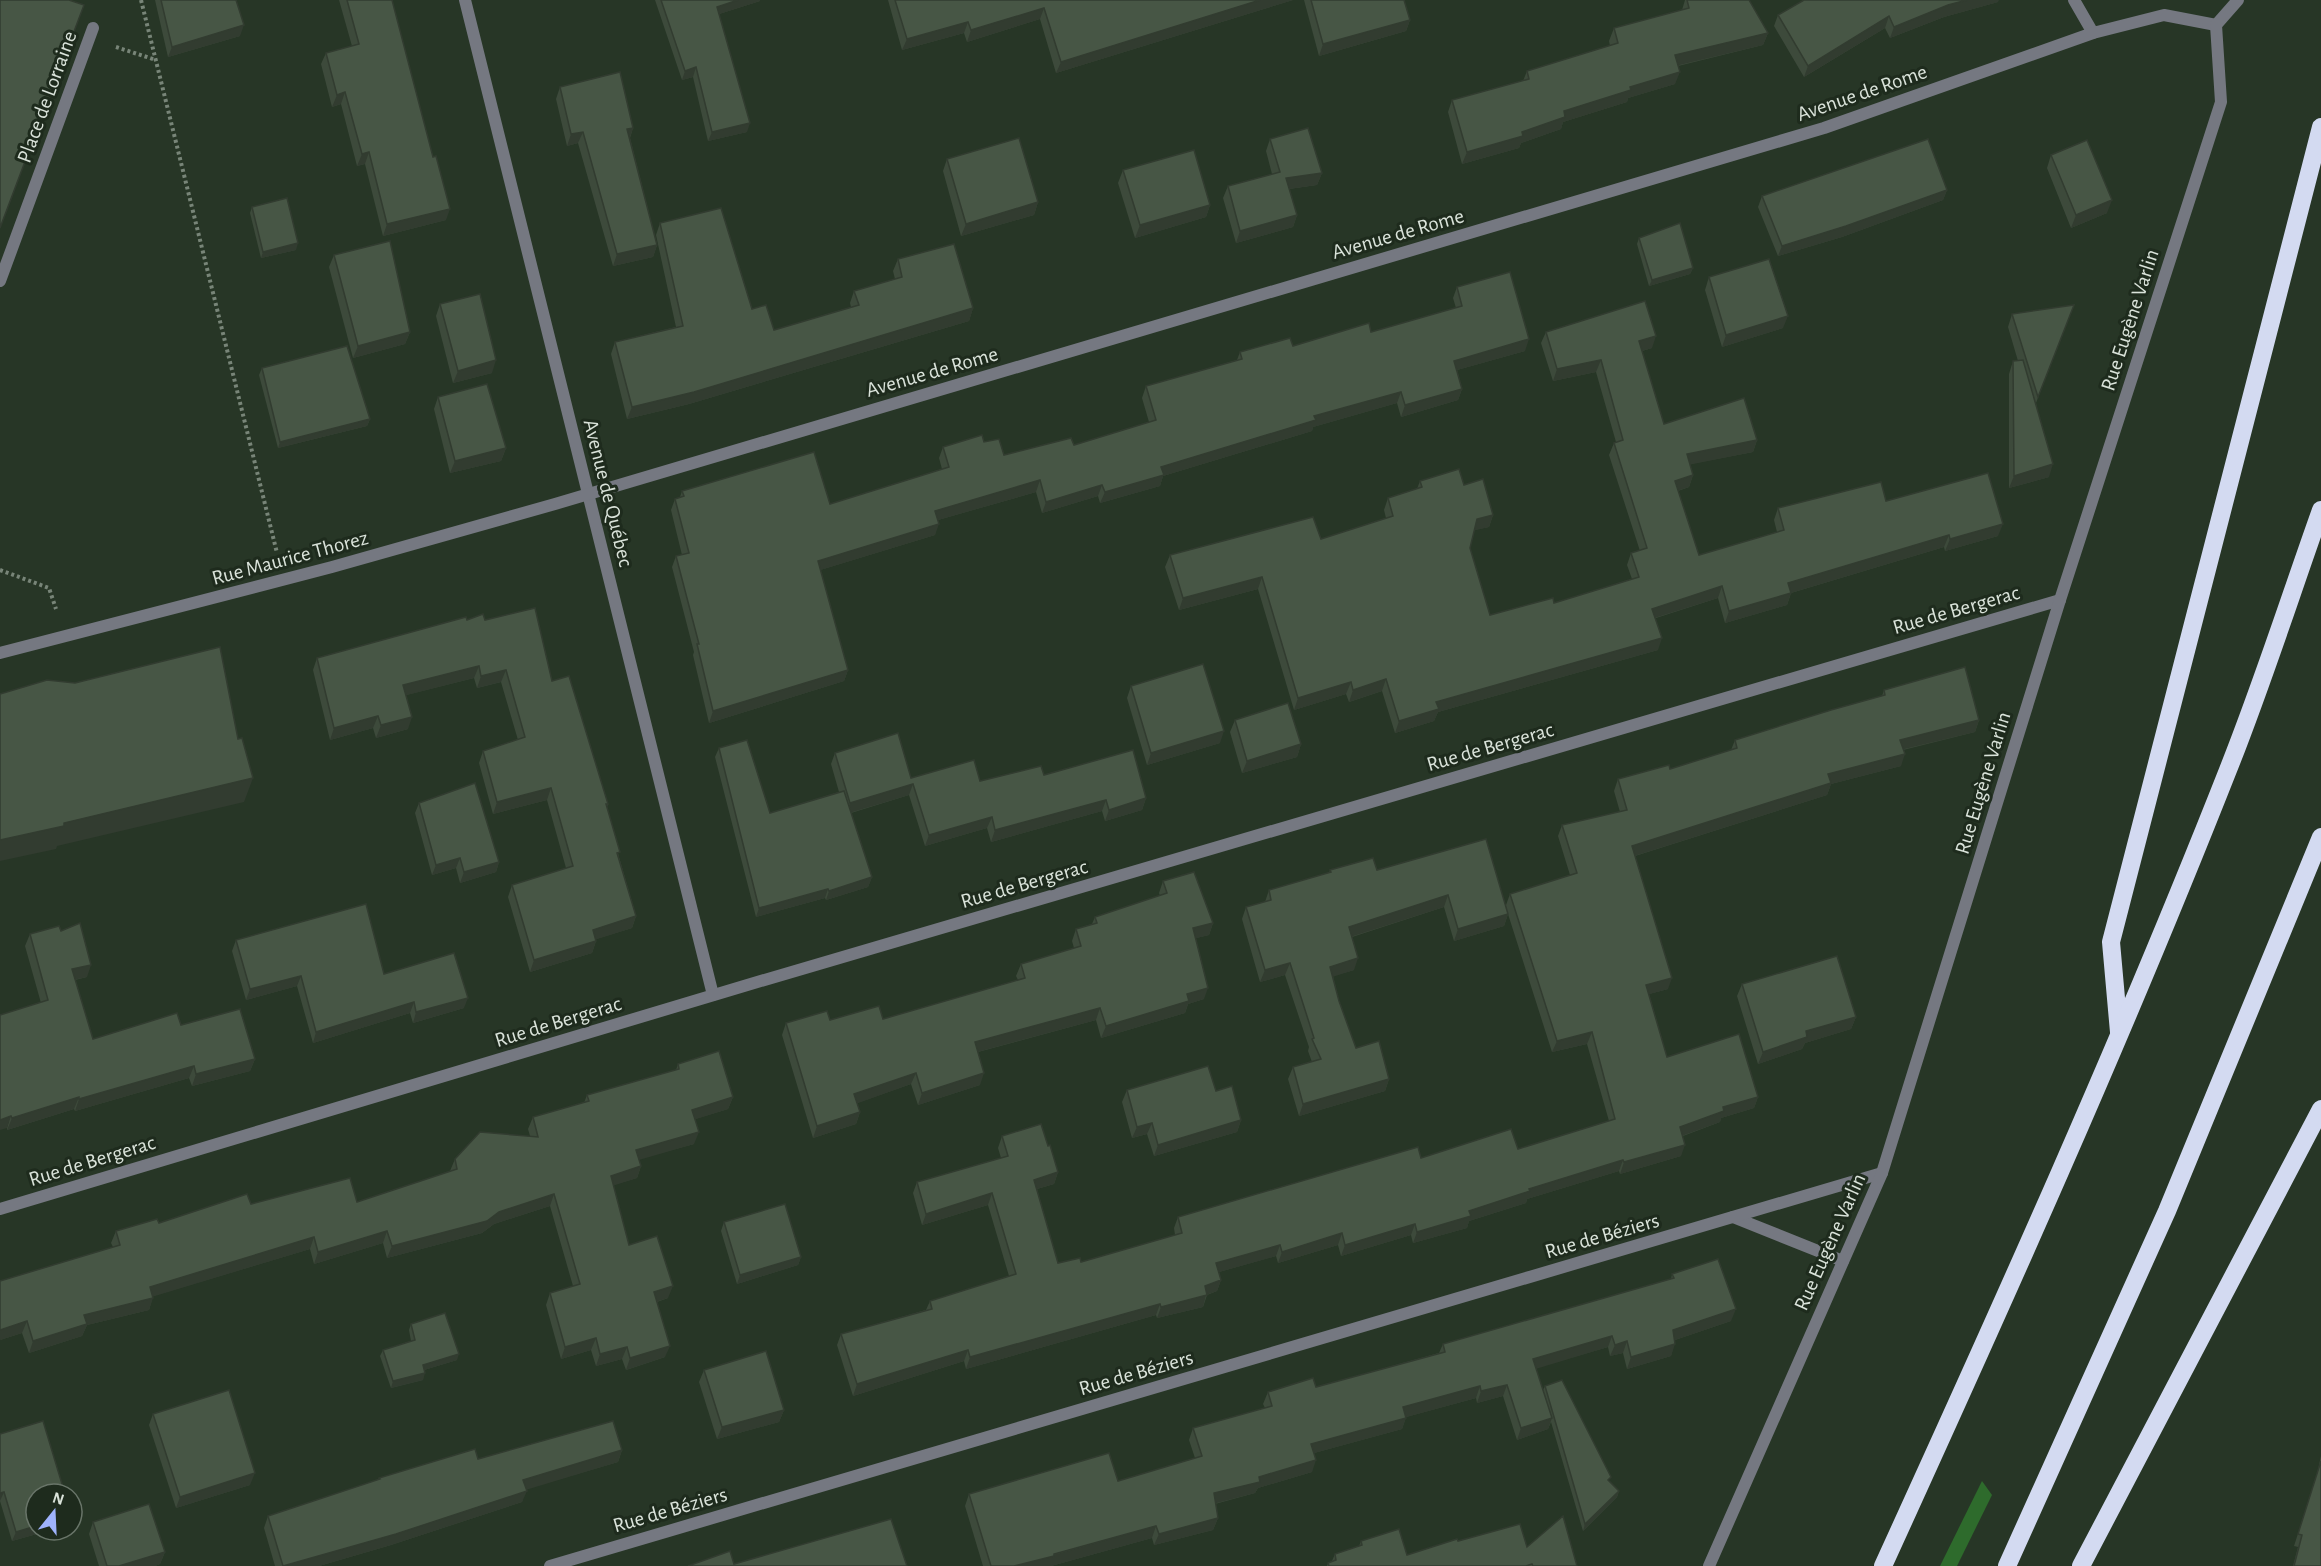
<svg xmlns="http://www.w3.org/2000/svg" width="2321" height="1566" font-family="'Alegreya Sans',sans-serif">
	<rect width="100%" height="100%" fill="#273626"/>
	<path fill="#2e6b2c" d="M1982,1481L1992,1495L1957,1566H1940Z"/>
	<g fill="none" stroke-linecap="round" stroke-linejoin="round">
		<g stroke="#788578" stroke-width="4" stroke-dasharray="3 3" stroke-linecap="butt">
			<path d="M141,0L277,553"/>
			<path d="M116,47L156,60"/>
			<path d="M0,570L49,588L56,609"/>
		</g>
		<path stroke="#757881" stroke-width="12" d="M0,281L93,28"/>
		<g stroke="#757881" stroke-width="12">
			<path d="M465,0L713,995"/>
			<path d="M2074,0L2093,33"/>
			<path d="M0,653L332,567L555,504L1824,128L2093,33L2164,15L2216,25"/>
			<path d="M0,1209L754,983L2060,600"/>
			<path d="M1733,1217L1843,1261"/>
			<path d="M550,1566L1882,1173"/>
			<path d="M1709,1566L1882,1173L2060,600L2221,102L2216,25L2238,0"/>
		</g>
		<g stroke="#d3daf1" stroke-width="18">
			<path d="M2119,1032L2111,942L2321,127"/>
			<path d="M1883,1566C2003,1303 2122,1039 2228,770C2262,685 2290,597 2321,510"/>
			<path d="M2007,1566L2167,1211L2321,837"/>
			<path d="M2081,1566L2321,1109"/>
		</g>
	</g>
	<g fill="#3d4a3b">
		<path d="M155,0H236L240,36L168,57Z"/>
		<path d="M339,0H392L446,220L383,236L365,164L357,166L341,104L332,107L321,64L326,53L352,46Z"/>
		<path d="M655,0H760V1L719,14L747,132L708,141L693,77L682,80Z"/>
		<path d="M888,0H1293L1056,73L1040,19L967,42L964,33L902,50Z"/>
		<path d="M1304,0H1404L1410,20L1406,31L1319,56Z"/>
		<path d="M1685,0H1749L1768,33L1763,45L1678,66L1675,84L1628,98L1627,102L1563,122L1561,129L1521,143L1519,148L1462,164L1448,112L1452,100L1523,81L1527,71L1610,46L1609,41L1614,28L1682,10Z"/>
		<path d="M1998,2L1944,17L1890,38L1885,28L1804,77L1774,26L1778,15Z"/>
		<path d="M560,87L633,128L630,138L657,245L653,257L613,266L578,143L567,146L556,99Z"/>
		<path d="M1270,139L1322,173L1317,185L1289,189L1297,215L1293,227L1236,243L1223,198L1228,186L1272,174L1266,151Z"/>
		<path d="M2051,155L2107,213L2071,228L2047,168Z"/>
		<path d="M947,159L1038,202L1034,215L961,236L943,171Z"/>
		<path d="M1123,170L1210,205L1206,217L1135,238L1118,183Z"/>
		<path d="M1947,190L1943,200L1842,237L1778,256L1758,207L1762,196Z"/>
		<path d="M252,207L296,250L261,258L250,213Z"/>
		<path d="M660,223L774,330L851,307L850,303L854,291L895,279L893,271L898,259L973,308L969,321L689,404L627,419L611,354L615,342L676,327L656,235Z"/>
		<path d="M1639,238L1693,268L1690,274L1649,286L1637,244Z"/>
		<path d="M334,255L410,332L405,344L353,358L329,267Z"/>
		<path d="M1709,277L1783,328L1722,347L1705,290Z"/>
		<path d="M1457,287L1525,351L1457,370L1462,389L1458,400L1401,417L1397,403L1313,427L1312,431L1163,476L1160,486L1100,503L1098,496L1042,513L1036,492L938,520L935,535L820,570L848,670L844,681L709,723L693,655L694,652L672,567L676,556L682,555L671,510L675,499L680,497L682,491L830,504L942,469L939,458L943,447L984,442L1004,455L1074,445L1149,422L1142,398L1146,386L1237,360L1240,352L1293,346L1371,332L1456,308L1453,298Z"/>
		<path d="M440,304L492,373L453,383L436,316Z"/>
		<path d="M2074,305L2036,403L2049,477L2009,488V374L2013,361H2018L2008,327L2012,314Z"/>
		<path d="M1546,332L1652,348L1642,351L1664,424L1757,440L1753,452L1690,464L1693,475L1689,487L1678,491L1699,555L1777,532L1774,520L1778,508L1886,501L1998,536L1945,551L1944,547L1791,593L1787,605L1725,623L1718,598L1656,618L1658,650L1438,712L1434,721L1395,733L1382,691L1349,702L1346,694L1294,710L1258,589L1179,610L1165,567L1170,555L1321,539L1386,518L1384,510L1388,498L1417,489L1420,481L1464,485L1493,515L1489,527L1474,530L1470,548L1490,615L1554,603L1632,579L1627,565L1631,553L1640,551L1609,455L1614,443L1616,442L1596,372L1553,381L1541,343Z"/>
		<path d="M262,368L370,419L367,426L278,448L259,375Z"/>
		<path d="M438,397L506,448L501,461L450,473L434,409Z"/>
		<path d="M467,620H485L552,681L608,804L607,807L619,857L636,916L632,928L596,939V941L592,953L530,972L508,897L512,885L566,868L547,800L493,814L479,763L483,751L518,740L501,682L477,688L474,678L406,695L408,729L376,738L373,728L330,740L313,670L317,658Z"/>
		<path d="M1131,686L1220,743L1147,765L1127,698Z"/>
		<path d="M1884,690L1979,720L1975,732L1903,750L1901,766L1831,784L1827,795L1635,856L1668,989L1649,994L1667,1057L1758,1097L1754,1108L1721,1118L1720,1122L1683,1136L1681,1156L1620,1174L1619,1171L1527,1199L1526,1203L1469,1221L1467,1228L1413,1243L1411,1235L1341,1256L1338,1245L1278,1263L1276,1256L1219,1272L1221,1280L1217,1291L1207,1295L1203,1307L1157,1318L1156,1315L966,1369L964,1361L853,1396L837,1345L841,1334L926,1310L930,1301L1009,1276L988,1205L922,1225L913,1193L917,1182L1001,1158L998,1148L1002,1136L1048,1146L1058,1172L1054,1184L1037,1189L1058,1263L1081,1262L1175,1235L1174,1228L1178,1217L1421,1158L1518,1149L1609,1121L1587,1044L1552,1052L1508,914L1504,926L1454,941L1444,907L1352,937L1354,970L1333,976L1339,1001L1356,1048L1389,1079L1385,1091L1299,1116L1288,1079L1293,1067L1312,1062L1308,1051L1309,1047L1285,975L1260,982L1242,919L1246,907L1265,902L1269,890L1329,873L1330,870H1377L1506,905L1510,894L1570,875L1558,836L1562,825L1620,812L1614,791L1618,779L1670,769L1731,750L1735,740L1882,696Z"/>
		<path d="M1235,720L1301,744L1297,757L1242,773L1230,732Z"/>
		<path d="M719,748L770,813L839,792L831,764L835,753L911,778L980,781L1044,775L1146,798L1142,810L1105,821L1102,811L991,842L987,828L925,846L909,795L851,813L872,877L868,887L826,900L825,898L756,917L715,757Z"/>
		<path d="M419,803L499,862L496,872L460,883L456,868L432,875L415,813Z"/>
		<path d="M1163,881L1213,923L1209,935L1196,938L1204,999L1188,1004L1185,1013L1101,1038L1096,1020L978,1052L980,1085L918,1105L911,1084L857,1103L860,1112L856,1124L813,1138L782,1035L786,1023L830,1020L883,1019L1018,980L1016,976L1021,964L1074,948L1072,941L1076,929L1092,924L1095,917L1160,896L1159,893Z"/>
		<path d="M61,931L87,977L75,980L93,1039L181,1025L255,1059L250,1071L192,1086L189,1078L75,1111L74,1109L7,1130V1128L41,1003L25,946L30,934Z"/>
		<path d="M236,940L384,974L464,1008L413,1023L410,1013L313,1043L297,986L246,1000L232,951Z"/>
		<path d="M1742,984L1856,1017L1851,1029L1805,1043L1802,1049L1758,1064L1737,996Z"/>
		<path d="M678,1064L733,1097L728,1109L695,1119L694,1144L639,1159L641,1166L637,1178L613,1185L629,1245L668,1298L657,1302L665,1357L626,1370L622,1359L596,1366L591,1350L561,1359L546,1305L550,1293L573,1286L550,1206L494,1224L482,1233L387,1258L383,1243L314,1264L310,1249L153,1296L149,1310L87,1325L82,1336L29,1353L22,1333L0,1340L113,1247L111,1243L116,1231L159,1223L251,1204L357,1202L450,1171L455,1159L530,1136L528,1129L533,1117L584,1103L587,1095L676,1070Z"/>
		<path d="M1127,1090L1216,1091L1241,1120L1237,1132L1154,1156L1147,1134L1132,1138L1122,1102Z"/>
		<path d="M724,1222L801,1257L798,1265L737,1284L721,1231Z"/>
		<path d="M1672,1274L1731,1321L1675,1340L1671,1356L1627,1369L1623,1353L1610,1356L1608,1347L1536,1368L1543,1390L1545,1386L1609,1481L1619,1491L1617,1497L1583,1531L1551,1422L1548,1429L1517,1440L1503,1396L1477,1403L1476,1398L1406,1417L1402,1429L1314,1453L1312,1472L1258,1488L1255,1493L1215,1504L1218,1518L1213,1530L1154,1545L1152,1538L1051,1566H983L965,1506L969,1494L1118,1481L1195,1458L1189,1440L1193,1428L1265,1408L1263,1404L1268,1392L1316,1387L1439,1353L1443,1344L1671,1279Z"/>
		<path d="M411,1324L457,1360L424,1370L423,1380L391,1388L380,1356L383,1350L411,1341L409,1330Z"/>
		<path d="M704,1370L784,1410L779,1422L717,1439L699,1382Z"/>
		<path d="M153,1414L250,1485L176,1508L149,1425Z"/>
		<path d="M0,1434L36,1530H51L12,1541L0,1501Z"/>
		<path d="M622,1450L618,1462L526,1489L522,1502L391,1545L319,1566H275L264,1528L268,1516L378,1480L379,1478L478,1459Z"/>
		<path d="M2321,1456V1566H2293L2298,1547L2294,1546L2316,1478Z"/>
		<path d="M93,1522L165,1552L160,1564L155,1566H99L89,1534Z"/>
		<path d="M1361,1541L1407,1555L1458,1541L1527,1547L1577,1566H1327L1328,1563L1332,1561L1335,1554L1359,1546Z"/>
	</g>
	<g fill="#323c30">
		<path d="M738,0H760V1L713,16L717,7Z"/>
		<path d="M1260,0H1293L1056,73L1061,62Z"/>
		<path d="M1967,0H1999L1998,2L1944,17L1890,38L1894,27L1948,5Z"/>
		<path d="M1044,8L1040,19L967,42L971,30Z"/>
		<path d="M1889,16L1885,28L1804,77L1808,66Z"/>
		<path d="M1410,20L1406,31L1319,56L1323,44Z"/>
		<path d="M968,22L964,33L902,50L907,39Z"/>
		<path d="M244,25L240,36L168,57L172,47Z"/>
		<path d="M1768,33L1763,45L1671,67L1675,55Z"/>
		<path d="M696,67L693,77L682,80L685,71Z"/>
		<path d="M1680,72L1675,84L1628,98L1627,102L1563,122L1561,129L1521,143L1519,148L1462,164L1467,152L1522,132L1564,111L1630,87Z"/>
		<path d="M345,92L341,104L332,107L337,95Z"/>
		<path d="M750,123L747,132L708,141L712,132Z"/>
		<path d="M633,128L629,140L627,129Z"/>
		<path d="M583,132L578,143L567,146L571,134Z"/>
		<path d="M369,152L365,164L357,166L362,154Z"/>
		<path d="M1322,173L1317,185L1282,190L1286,178Z"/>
		<path d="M1947,190L1943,200L1842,237L1778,256L1782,246Z"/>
		<path d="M2112,200L2107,213L2071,228L2076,215Z"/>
		<path d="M1038,202L1034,215L961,236L966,224Z"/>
		<path d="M1210,205L1206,217L1135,238L1140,225Z"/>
		<path d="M450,209L446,220L383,236L387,224Z"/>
		<path d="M1297,215L1293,227L1236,243L1240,231Z"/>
		<path d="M298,243L296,250L261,258L263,252Z"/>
		<path d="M657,245L653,257L613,266L617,254Z"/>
		<path d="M1693,268L1690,274L1649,286L1652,280Z"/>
		<path d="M973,308L969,321L689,404L627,419L632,407Z"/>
		<path d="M1788,316L1783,328L1722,347L1726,335Z"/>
		<path d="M410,332L405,344L353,358L358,346Z"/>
		<path d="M1656,336L1652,348L1635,353L1639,341Z"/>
		<path d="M1529,339L1525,351L1450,372L1454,361Z"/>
		<path d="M496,360L492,373L453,383L458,371Z"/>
		<path d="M1601,360L1596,372L1553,381L1557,369Z"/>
		<path d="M1462,389L1458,400L1401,417L1405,405Z"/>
		<path d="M1401,392L1397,403L1313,427L1312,431L1163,476L1160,486L1100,503L1105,492L1161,467L1314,416Z"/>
		<path d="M370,419L367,426L278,448L280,442Z"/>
		<path d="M1757,440L1753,452L1683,466L1687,454Z"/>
		<path d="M506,448L501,461L450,473L455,461Z"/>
		<path d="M2053,464L2049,477L2009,488L2014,476Z"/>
		<path d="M1693,475L1689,487L1671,493L1675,481Z"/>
		<path d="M1040,480L1036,492L931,522L935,511Z"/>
		<path d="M1102,485L1098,496L1042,513L1046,502Z"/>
		<path d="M1493,515L1489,527L1472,531L1477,519Z"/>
		<path d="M939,524L935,535L814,572L818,561Z"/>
		<path d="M2003,524L1998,536L1945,551L1950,539Z"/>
		<path d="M1949,535L1944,547L1784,595L1788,583Z"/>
		<path d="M1262,577L1258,589L1179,610L1183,598Z"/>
		<path d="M1722,586L1718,598L1648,620L1652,609Z"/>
		<path d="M1791,593L1787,605L1725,623L1729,611Z"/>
		<path d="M1662,638L1658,650L1438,712L1434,721L1395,733L1399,721L1436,702Z"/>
		<path d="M479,666L474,678L399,697L403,685Z"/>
		<path d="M506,670L501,682L477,688L481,676Z"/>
		<path d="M848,670L844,681L709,723L713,711Z"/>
		<path d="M1386,679L1382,691L1349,702L1353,690Z"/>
		<path d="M1351,682L1346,694L1294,710L1298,698Z"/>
		<path d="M378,716L373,728L330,740L334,728Z"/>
		<path d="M412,717L408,729L376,738L381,725Z"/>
		<path d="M1979,720L1975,732L1896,751L1900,740Z"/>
		<path d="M1224,731L1220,743L1147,765L1151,753Z"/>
		<path d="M1301,744L1297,757L1242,773L1247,761Z"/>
		<path d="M1905,754L1901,766L1831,784L1827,795L1628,858L1632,846L1828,774Z"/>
		<path d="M253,778L244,802L57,846L56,849L0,861V840L64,823Z"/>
		<path d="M913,784L909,795L846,814L850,803Z"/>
		<path d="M551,788L547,800L493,814L497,802Z"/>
		<path d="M1146,798L1142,810L1105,821L1109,810Z"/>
		<path d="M1106,800L1102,811L991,842L995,830Z"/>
		<path d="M992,817L987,828L925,846L929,835Z"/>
		<path d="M460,858L456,868L432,875L436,865Z"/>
		<path d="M499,862L496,872L460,883L464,872Z"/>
		<path d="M872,877L868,887L826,900L829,891Z"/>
		<path d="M828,889L825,898L756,917L759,908Z"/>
		<path d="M1448,895L1444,907L1344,939L1349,927Z"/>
		<path d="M1508,914L1504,926L1454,941L1458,929Z"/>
		<path d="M636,916L632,928L588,942L593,930Z"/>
		<path d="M1213,923L1209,935L1189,940L1193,928Z"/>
		<path d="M596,941L592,953L530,972L534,960Z"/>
		<path d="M1358,958L1354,970L1326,979L1330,967Z"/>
		<path d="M1290,963L1285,975L1260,982L1265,970Z"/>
		<path d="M91,965L87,977L68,981L72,969Z"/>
		<path d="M301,976L297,986L246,1000L250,989Z"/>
		<path d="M1672,978L1668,989L1642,996L1646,985Z"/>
		<path d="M1208,988L1204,999L1188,1004L1185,1013L1101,1038L1106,1026L1187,994Z"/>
		<path d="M468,998L464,1008L413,1023L416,1012Z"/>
		<path d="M414,1002L410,1013L313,1043L316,1032Z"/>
		<path d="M1100,1008L1096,1020L970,1054L975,1042Z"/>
		<path d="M1856,1017L1851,1029L1805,1043L1802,1049L1758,1064L1763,1052L1806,1031Z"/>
		<path d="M1592,1032L1587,1044L1552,1052L1557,1041Z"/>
		<path d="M255,1059L250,1071L192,1086L196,1074Z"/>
		<path d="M194,1066L189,1078L75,1111L79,1099Z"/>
		<path d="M916,1073L911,1084L850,1106L854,1094Z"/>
		<path d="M984,1073L980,1085L918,1105L922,1093Z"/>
		<path d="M1389,1079L1385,1091L1299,1116L1303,1104Z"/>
		<path d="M79,1097L74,1109L7,1130L12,1118Z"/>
		<path d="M733,1097L728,1109L687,1122L692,1110Z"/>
		<path d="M1758,1097L1754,1108L1721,1118L1720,1122L1676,1138L1680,1127L1723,1107Z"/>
		<path d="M860,1112L856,1124L813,1138L817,1126Z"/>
		<path d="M11,1116L7,1128L0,1130V1120Z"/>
		<path d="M1241,1120L1237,1132L1154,1156L1158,1145Z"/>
		<path d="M1152,1123L1147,1134L1132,1138L1137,1127Z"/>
		<path d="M699,1132L694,1144L632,1162L636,1150Z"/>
		<path d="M1685,1145L1681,1156L1620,1174L1624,1162Z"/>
		<path d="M1623,1160L1619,1171L1527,1199L1526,1203L1469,1221L1467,1228L1413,1243L1417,1232L1469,1211L1529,1189Z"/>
		<path d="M641,1166L637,1178L606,1188L611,1176Z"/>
		<path d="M1058,1172L1054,1184L1030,1191L1034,1180Z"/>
		<path d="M992,1193L988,1205L922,1225L926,1214Z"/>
		<path d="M554,1194L550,1206L494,1224L482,1233L387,1258L392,1246Z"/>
		<path d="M1415,1224L1411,1235L1341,1256L1345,1245Z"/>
		<path d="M387,1231L383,1243L314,1264L318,1252Z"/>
		<path d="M1342,1233L1338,1245L1278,1263L1282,1252Z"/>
		<path d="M314,1237L310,1249L145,1299L150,1287Z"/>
		<path d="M1280,1245L1276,1256L1212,1274L1216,1263Z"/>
		<path d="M801,1257L798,1265L737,1284L740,1275Z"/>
		<path d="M1221,1280L1217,1291L1206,1295L1203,1307L1157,1318L1161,1307L1205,1286Z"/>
		<path d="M673,1286L668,1298L649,1304L654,1292Z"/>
		<path d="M153,1298L149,1310L87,1325L82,1336L29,1353L33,1341L84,1315Z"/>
		<path d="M1160,1304L1156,1315L966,1369L970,1357Z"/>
		<path d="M1736,1309L1731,1321L1669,1342L1673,1330Z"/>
		<path d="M27,1321L22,1333L0,1340V1330Z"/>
		<path d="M1612,1336L1608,1347L1529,1371L1533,1359Z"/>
		<path d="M596,1338L591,1350L561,1359L565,1347Z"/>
		<path d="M1627,1341L1623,1353L1610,1356L1615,1345Z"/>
		<path d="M1675,1344L1671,1356L1627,1369L1631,1357Z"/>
		<path d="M670,1346L665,1357L626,1370L630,1358Z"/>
		<path d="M627,1347L622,1359L596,1366L600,1354Z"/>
		<path d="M968,1350L964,1361L853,1396L857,1384Z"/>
		<path d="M459,1354L457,1360L421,1371L423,1365Z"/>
		<path d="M425,1373L423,1380L391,1388L393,1381Z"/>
		<path d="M1507,1385L1503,1396L1477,1403L1481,1391Z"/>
		<path d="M1480,1386L1476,1398L1399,1419L1403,1407Z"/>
		<path d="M784,1410L779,1422L717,1439L722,1427Z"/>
		<path d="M1406,1418L1402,1429L1307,1455L1311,1444Z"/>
		<path d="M1552,1418L1548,1429L1517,1440L1521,1428Z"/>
		<path d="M622,1450L618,1462L519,1492L523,1480Z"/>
		<path d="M1316,1460L1312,1472L1258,1488L1255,1493L1209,1505L1214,1493L1259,1477Z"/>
		<path d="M255,1473L250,1485L176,1508L180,1497Z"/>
		<path d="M527,1491L522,1502L391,1545L319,1566H284Z"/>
		<path d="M1619,1491L1617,1497L1583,1531L1585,1524Z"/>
		<path d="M4,1492L0,1501V1493Z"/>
		<path d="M1218,1518L1213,1530L1154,1545L1159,1534Z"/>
		<path d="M36,1526V1530H51L12,1541L16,1532Z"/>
		<path d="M1156,1526L1152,1538L1051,1566H1014Z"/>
		<path d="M165,1552L160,1564L155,1566H119Z"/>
	</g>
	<g fill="#475645" stroke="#323c30" stroke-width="1.5">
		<path d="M0,0H69L84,5L0,228Z"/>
		<path d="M161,0H236L244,25L172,47Z"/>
		<path d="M347,0H392L433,157L436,156L450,209L387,224L369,152L362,154L345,92L337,95L326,53L359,44Z"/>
		<path d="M661,0H738L717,7L750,123L712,132L696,67L685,71Z"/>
		<path d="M895,0H1260L1061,62L1044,8L971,30L968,22L907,39Z"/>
		<path d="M1311,0H1404L1410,20L1323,44Z"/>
		<path d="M1687,0H1749L1768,33L1675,55L1680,72L1630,87L1631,90L1564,111L1565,117L1522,132L1523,136L1467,152L1452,100L1529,79L1527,71L1618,43L1614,28L1689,8Z"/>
		<path d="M1804,0H1967L1948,5L1894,27L1889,16L1808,66L1778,15Z"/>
		<path d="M620,72L633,128L627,129L657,245L617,254L583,132L571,134L560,87Z"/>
		<path d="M1308,128L1322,173L1286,178L1297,215L1240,231L1228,186L1280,172L1270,139Z"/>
		<path d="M1019,138L1038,202L966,224L947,159Z"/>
		<path d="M1928,139L1947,190L1846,226L1782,246L1762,196Z"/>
		<path d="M2087,140L2112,200L2076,215L2051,155Z"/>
		<path d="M1194,150L1210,205L1140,225L1123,170Z"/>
		<path d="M287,198L298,243L263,252L252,207Z"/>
		<path d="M721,208L752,309L766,305L774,330L859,305L854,291L902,277L898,259L954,244L973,308L694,392L632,407L615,342L683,326L660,223Z"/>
		<path d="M1680,223L1693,268L1652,280L1639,238Z"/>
		<path d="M390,241L410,332L358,346L334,255Z"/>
		<path d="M1769,259L1788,316L1726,335L1709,277Z"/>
		<path d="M1510,272L1529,339L1454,361L1462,389L1405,405L1401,392L1314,416L1316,420L1161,467L1164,475L1105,492L1102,485L1046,502L1040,480L935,511L939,524L818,561L848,670L713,711L697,644H699L676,556L689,553L675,499L684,496L682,491L814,452L830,504L949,467L943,447L982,435L984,442L999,439L1004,455L1071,438L1074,445L1156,420L1146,386L1242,359L1240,352L1290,338L1293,346L1369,323L1371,332L1462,306L1457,287Z"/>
		<path d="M480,294L496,360L458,371L440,304Z"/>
		<path d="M1645,301L1656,336L1639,341L1664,424L1744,398L1757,440L1687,454L1693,475L1675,481L1699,555L1784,530L1778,508L1881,482L1886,501L1988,473L2003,524L1950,539L1949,535L1788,583L1791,593L1729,611L1722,586L1652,609L1662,638L1436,702L1439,709L1399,721L1386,679L1353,690L1351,682L1298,698L1262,577L1183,598L1170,555L1313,517L1321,539L1393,516L1388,498L1422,487L1420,481L1459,469L1464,485L1483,479L1493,515L1477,519L1470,548L1490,615L1553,598L1554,603L1639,577L1631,553L1647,548L1614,443L1623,440L1601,360L1557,369L1546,332Z"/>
		<path d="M2074,305L2038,397L2012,314Z"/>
		<path d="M347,346L370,419L280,442L262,368Z"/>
		<path d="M2023,360L2053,464L2014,476L2013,361Z"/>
		<path d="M487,384L506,448L455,461L438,397Z"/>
		<path d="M535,608L552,681L569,676L608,804H606L620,852L617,853L636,916L593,930L596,941L534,960L512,885L573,866L551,788L497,802L483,751L525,737L506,670L481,676L479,666L403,685L412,717L381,725L378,716L334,728L317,658L466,617L467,620L483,614L485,620Z"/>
		<path d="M220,647L238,739L242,738L253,778L64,823V826L0,840V694L47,680L75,683Z"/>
		<path d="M1203,664L1224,731L1151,753L1131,686Z"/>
		<path d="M1965,667L1979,720L1900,740L1905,754L1828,774L1831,783L1632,846L1672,978L1646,985L1667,1057L1739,1034L1758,1097L1723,1107L1724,1111L1680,1127L1685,1145L1624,1162L1623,1160L1529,1189L1530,1191L1469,1211L1471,1216L1417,1232L1415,1224L1345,1245L1342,1233L1282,1252L1280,1245L1216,1263L1221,1280L1205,1286L1207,1295L1161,1307L1160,1304L970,1357L968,1350L857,1384L841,1334L932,1309L930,1301L1016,1274L992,1193L926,1214L917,1182L1008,1156L1002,1136L1041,1124L1048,1146L1050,1145L1058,1172L1034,1180L1058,1263L1080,1258L1081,1262L1182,1233L1178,1217L1418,1147L1421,1158L1511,1129L1518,1149L1615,1119L1592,1032L1557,1041L1510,894L1577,873L1562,825L1627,810L1618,779L1669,765L1670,769L1737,748L1735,740L1831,710L1885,695L1884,690Z"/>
		<path d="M1288,703L1301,744L1247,761L1235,720Z"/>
		<path d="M898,733L911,778L974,760L980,781L1041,766L1044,775L1133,750L1146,798L1109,810L1106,800L995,830L992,817L929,835L913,784L850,803L835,753Z"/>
		<path d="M747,740L770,813L844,791L872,877L829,891L828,889L759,908L719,748Z"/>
		<path d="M475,783L499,862L464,872L460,858L436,865L419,803Z"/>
		<path d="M1486,839L1508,914L1458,929L1448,895L1349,927L1358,958L1330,967L1339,1001L1356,1048L1379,1041L1389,1079L1303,1104L1293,1067L1321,1059L1312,1039L1314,1038L1290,963L1265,970L1246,907L1271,900L1269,890L1331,872L1330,870L1373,858L1377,870Z"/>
		<path d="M1194,872L1213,923L1193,928L1208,988L1187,994L1189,1001L1106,1026L1100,1008L975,1042L984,1073L922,1093L916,1073L854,1094L860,1112L817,1126L786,1023L827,1011L830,1020L879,1006L883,1019L1025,978L1021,964L1081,946L1076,929L1097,923L1095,917L1167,893L1163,881Z"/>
		<path d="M366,904L384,974L454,953L468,998L416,1012L414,1002L316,1032L301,976L250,989L236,940Z"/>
		<path d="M80,923L91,965L72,969L93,1039L177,1013L181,1025L240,1009L255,1059L196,1074L194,1066L79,1099V1097L12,1118L11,1116L0,1120V1015L48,1000L30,934L59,926L61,931Z"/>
		<path d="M1837,956L1856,1017L1806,1031L1807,1037L1763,1052L1742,984Z"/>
		<path d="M719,1051L733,1097L692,1110L699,1132L636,1150L641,1166L611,1176L629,1245L657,1236L673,1286L654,1292L670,1346L630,1358L627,1347L600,1354L596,1338L565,1347L550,1293L580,1284L554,1194L499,1212L487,1221L392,1246L387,1231L318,1252L314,1237L150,1287L153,1298L84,1315L87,1324L33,1341L27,1321L0,1330V1281L120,1245L116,1231L157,1219L159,1223L247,1194L251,1204L350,1178L357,1202L457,1169L455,1159L480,1132L538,1137L533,1117L589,1101L587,1095L679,1069L678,1064Z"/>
		<path d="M1208,1066L1216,1091L1232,1086L1241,1120L1158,1145L1152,1123L1137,1127L1127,1090Z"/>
		<path d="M785,1204L801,1257L740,1275L724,1222Z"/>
		<path d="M1718,1259L1736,1309L1673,1330L1675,1344L1631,1357L1627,1341L1615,1345L1612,1336L1533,1359L1552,1418L1521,1428L1507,1385L1481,1391L1480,1386L1403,1407L1406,1418L1311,1444L1316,1460L1259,1477L1260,1482L1214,1493L1218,1518L1159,1534L1156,1526L1054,1554V1556L1014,1566H991L969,1494L1109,1453L1118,1481L1202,1456L1193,1428L1272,1406L1268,1392L1313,1378L1316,1387L1445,1352L1443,1344L1674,1278L1672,1274Z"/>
		<path d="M445,1313L459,1354L423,1365L425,1373L393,1381L383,1350L415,1340L411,1324Z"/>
		<path d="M766,1351L784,1410L722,1427L704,1370Z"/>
		<path d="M1562,1380L1611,1477L1608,1480L1619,1491L1585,1524L1545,1386Z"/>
		<path d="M229,1390L255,1473L180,1497L153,1414Z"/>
		<path d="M43,1421L65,1494H36V1526L16,1532L4,1492L0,1493V1434Z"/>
		<path d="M613,1421L622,1450L523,1480L527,1491L396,1534L283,1566L268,1516L380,1479L379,1478L475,1449L478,1459Z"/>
		<path d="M2321,1461V1566H2294L2302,1535L2298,1534Z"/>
		<path d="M149,1504L165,1552L119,1566H107L93,1522Z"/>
		<path d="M1563,1516L1577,1566H1533L1532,1564L1526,1566H1329L1328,1563L1336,1560L1335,1554L1362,1545L1361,1541L1399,1529L1407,1555L1457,1539L1458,1541L1520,1524L1527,1547Z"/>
		<path d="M891,1519L907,1566H688L730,1551L734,1564Z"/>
	</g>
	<g text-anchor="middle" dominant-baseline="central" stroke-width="6" stroke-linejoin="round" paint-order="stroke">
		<g font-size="21" fill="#dae3da" stroke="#1e2b1d">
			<text transform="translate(1862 93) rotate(-19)">Avenue de Rome</text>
			<text transform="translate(47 97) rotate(-70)">Place de Lorraine</text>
			<text transform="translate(1398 234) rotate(-16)">Avenue de Rome</text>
			<text transform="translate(2130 320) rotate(-72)">Rue Eugène Varlin</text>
			<text transform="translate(932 372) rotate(-16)">Avenue de Rome</text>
			<text transform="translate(608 493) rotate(76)">Avenue de Québec</text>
			<text transform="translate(290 558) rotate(-15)">Rue Maurice Thorez</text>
			<text transform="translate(1956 610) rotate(-16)">Rue de Bergerac</text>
			<text transform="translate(1490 747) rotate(-16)">Rue de Bergerac</text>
			<text transform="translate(1983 783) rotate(-73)">Rue Eugène Varlin</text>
			<text transform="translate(1024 884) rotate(-16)">Rue de Bergerac</text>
			<text transform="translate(558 1022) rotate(-17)">Rue de Bergerac</text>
			<text transform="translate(92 1161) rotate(-17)">Rue de Bergerac</text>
			<text transform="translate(1602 1236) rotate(-16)">Rue de Béziers</text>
			<text transform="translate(1830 1242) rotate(-66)">Rue Eugène Varlin</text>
			<text transform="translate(1136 1373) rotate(-16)">Rue de Béziers</text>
			<text transform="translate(670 1510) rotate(-16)">Rue de Béziers</text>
		</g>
	</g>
	<g transform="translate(54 1512) rotate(18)"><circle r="28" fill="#1e2b1d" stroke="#697569" stroke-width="1.5"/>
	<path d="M0-4.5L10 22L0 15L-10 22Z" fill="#9fb3fd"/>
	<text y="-9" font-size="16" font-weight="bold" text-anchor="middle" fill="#dae3da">N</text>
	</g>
</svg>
